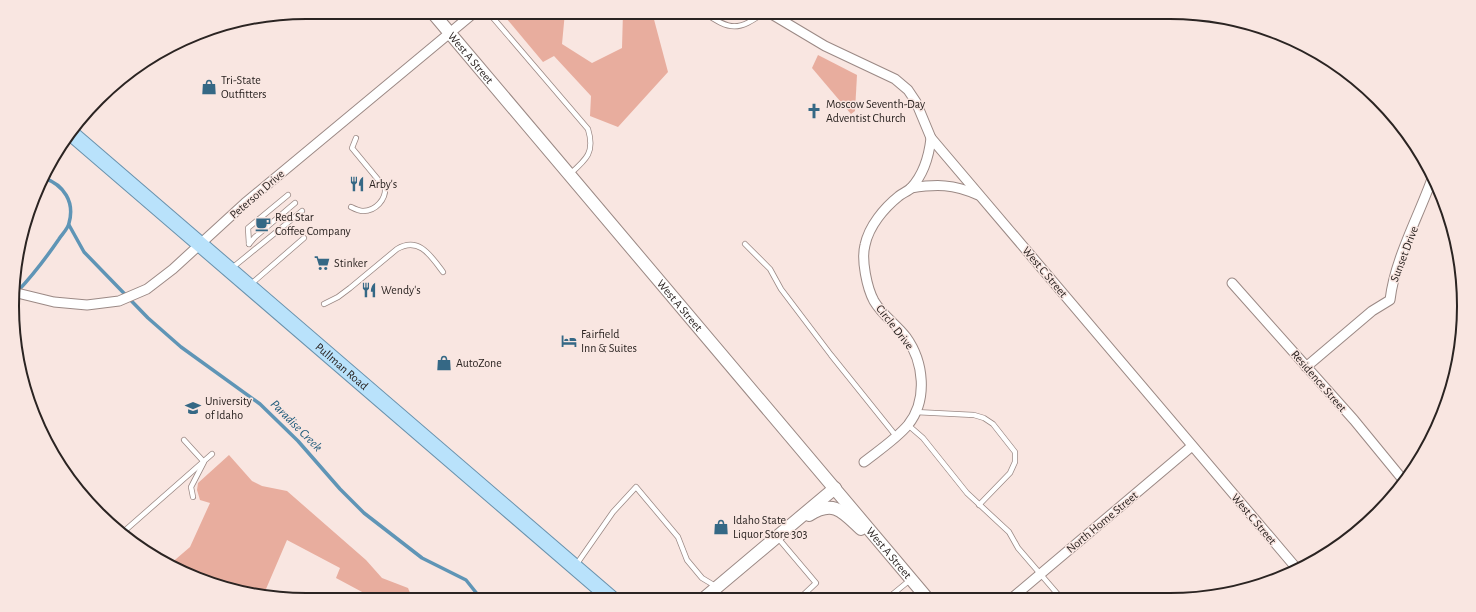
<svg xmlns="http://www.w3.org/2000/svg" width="1476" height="612" font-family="'Alegreya Sans',sans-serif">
	<rect width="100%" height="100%" fill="#f9e6e1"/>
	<g fill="#e8ad9e">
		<path d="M501,12H565L562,44L592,63L622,48L623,12H652L668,72L618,127L590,116L591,96L554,56L543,62Z"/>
		<path d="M818,55L857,75L855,111L851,114L812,68Z"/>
		<path d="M229,455L252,481L262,486L287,491L366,560L382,578L408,588L413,600H360L364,593L336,578L340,568L287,540L266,589L244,590L241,587C216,591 191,575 169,565L190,547L210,503L200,500L197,490L198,483Z"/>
	</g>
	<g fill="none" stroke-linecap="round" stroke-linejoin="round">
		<g stroke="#5f95b6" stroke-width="3.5">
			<path d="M69,225L84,252L148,318L181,347L260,404L298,441L340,489L364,513L422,558L466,580L482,600"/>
			<path d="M17,292C33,275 46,258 59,239C62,234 68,229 69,223C75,202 64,185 44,178"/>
		</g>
		<defs>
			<g id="service">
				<path d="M488,12L588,129C595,152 587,159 570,174"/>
				<path d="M703,12C731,31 738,31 765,12"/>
				<path d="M351,207C355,209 359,211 363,211C376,211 386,199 385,188L352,148L356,138"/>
				<path d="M249,244L248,228L288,195"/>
				<path d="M249,244L255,237L295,203"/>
				<path d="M745,244L770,269L781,289L831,355L896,436"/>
				<path d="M232,268L302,211"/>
				<path d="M251,284L304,238"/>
				<path d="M324,304L338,297L350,288L397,249C419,236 431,256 443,272"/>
				<path d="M915,412L974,415L984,418L993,424L1015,452V462L1010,473L979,505"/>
				<path d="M908,425L923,438L967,493L1009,532L1018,548L1061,598"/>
				<path d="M184,440L204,462L191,487L193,497"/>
				<path d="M121,534L212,454"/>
				<path d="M778,538L816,583L799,599"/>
				<path d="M576,565L613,512L636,487L678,537L687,560L702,578L717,587"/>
				<path d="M841,598H842"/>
				<path d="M888,598L910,580"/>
			</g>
			<g id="minor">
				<path d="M768,12L825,46L895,79L908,90L916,102L931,138L1298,570"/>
				<path d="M911,188C937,184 953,184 978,195"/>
				<path d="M1232,283L1354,420L1404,481"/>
				<path d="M13,292L54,302L87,305L119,301L147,289L173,269L245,203L475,12"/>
				<path d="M1306,367L1372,311L1390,300C1395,258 1419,216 1433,176"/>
				<path d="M864,462C878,451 896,439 908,425C928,400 924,362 906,337C897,325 882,315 874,301C867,288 861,260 865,245C869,226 884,208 899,196C903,193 908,191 911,188C924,174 929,156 931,138"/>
				<path d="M1012,598L1192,446"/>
			</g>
			<g id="tertiary">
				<path id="s1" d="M432,12L927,598"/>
				<path d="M809,515C834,499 843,512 861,529"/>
				<path d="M703,599L835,488"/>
			</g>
			<g id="primary">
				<path id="s2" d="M72,134L612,599"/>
			</g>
		</defs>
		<use href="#service" stroke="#9b8985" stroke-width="6"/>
		<use href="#minor" stroke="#9b8985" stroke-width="11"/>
		<use href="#tertiary" stroke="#9b8985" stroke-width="14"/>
		<use href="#primary" stroke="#6992ad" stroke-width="17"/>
		<use href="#service" stroke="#fff" stroke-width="4.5"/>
		<use href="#minor" stroke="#fff" stroke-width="9"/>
		<use href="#tertiary" stroke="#fff" stroke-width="12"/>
		<use href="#primary" stroke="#b9e2fb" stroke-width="15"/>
	</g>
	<defs>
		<symbol id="shop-bare" viewBox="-9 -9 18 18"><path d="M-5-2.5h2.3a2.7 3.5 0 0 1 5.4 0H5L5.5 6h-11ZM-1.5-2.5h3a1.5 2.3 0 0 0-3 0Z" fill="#356885" stroke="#f9e6e1" stroke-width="2.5" paint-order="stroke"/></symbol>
		<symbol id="church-bare" viewBox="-9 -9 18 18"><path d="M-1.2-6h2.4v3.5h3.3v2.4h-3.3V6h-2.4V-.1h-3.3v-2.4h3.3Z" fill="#356885" stroke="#f9e6e1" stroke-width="2.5" paint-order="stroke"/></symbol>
		<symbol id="restaurant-bare" viewBox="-9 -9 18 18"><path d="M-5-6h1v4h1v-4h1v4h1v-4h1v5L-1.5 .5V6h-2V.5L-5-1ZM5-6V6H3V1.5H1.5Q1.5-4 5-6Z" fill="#356885" stroke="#f9e6e1" stroke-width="2.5" paint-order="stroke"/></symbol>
		<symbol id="cafe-bare" viewBox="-9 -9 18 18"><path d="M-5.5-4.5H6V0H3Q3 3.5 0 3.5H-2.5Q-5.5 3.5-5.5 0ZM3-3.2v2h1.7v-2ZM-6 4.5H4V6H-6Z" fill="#356885" stroke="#f9e6e1" stroke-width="2.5" paint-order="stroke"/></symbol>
		<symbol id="supermarket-bare" viewBox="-9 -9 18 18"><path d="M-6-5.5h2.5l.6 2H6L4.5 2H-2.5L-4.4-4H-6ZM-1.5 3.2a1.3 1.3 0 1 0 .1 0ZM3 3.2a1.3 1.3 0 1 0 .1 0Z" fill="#356885" stroke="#f9e6e1" stroke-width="2.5" paint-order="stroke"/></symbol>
		<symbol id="hotel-bare" viewBox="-9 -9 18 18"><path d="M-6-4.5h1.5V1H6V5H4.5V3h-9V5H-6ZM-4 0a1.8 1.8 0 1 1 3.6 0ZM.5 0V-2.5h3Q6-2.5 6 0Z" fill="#356885" stroke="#f9e6e1" stroke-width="2.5" paint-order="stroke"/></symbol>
		<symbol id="university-bare" viewBox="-9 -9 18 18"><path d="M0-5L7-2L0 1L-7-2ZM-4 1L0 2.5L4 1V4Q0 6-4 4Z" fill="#356885" stroke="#f9e6e1" stroke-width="2.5" paint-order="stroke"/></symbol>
	</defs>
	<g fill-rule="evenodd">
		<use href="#shop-bare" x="198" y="76" width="22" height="22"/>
		<use href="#church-bare" x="803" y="100" width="22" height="22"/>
		<use href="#restaurant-bare" x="346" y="173" width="22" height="22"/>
		<use href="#cafe-bare" x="252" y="213" width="22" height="22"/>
		<use href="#supermarket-bare" x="311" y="252" width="22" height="22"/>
		<use href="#restaurant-bare" x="358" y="279" width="22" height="22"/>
		<use href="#hotel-bare" x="558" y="330" width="22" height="22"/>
		<use href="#shop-bare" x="433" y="352" width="22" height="22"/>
		<use href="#university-bare" x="182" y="397" width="22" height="22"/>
		<use href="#shop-bare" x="710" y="516" width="22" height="22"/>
	</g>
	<g text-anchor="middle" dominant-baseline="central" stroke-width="3" stroke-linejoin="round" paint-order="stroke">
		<g font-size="12" fill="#2b2422" stroke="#f9e6e1">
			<text stroke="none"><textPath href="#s1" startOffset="60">West A Street</textPath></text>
			<text transform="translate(257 194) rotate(-41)">Peterson Drive</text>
			<text transform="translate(1404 254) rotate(-69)">Sunset Drive</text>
			<text transform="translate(1045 272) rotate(50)">West C Street</text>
			<text stroke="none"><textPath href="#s1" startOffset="384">West A Street</textPath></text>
			<text transform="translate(895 327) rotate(52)">Circle Drive</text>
			<text stroke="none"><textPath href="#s2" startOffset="356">Pullman Road</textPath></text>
			<text transform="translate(1319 381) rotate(49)">Residence Street</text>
			<text transform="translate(1254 519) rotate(50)">West C Street</text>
			<text transform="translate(1102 522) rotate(-40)">North Home Street</text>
			<text stroke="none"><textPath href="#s1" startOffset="708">West A Street</textPath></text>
		</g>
		<g font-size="12" fill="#2b2422" stroke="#f9e6e1" text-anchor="start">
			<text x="221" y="80">Tri-State<tspan x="221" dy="14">Outfitters</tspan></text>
			<text x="826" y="104">Moscow Seventh-Day<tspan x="826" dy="14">Adventist Church</tspan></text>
			<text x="369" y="184">Arby's</text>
			<text x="275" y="217">Red Star<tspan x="275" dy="14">Coffee Company</tspan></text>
			<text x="334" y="263">Stinker</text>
			<text x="381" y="290">Wendy's</text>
			<text x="581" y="334">Fairfield<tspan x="581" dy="14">Inn &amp; Suites</tspan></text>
			<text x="456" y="363">AutoZone</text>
			<text x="205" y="401">University<tspan x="205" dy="14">of Idaho</tspan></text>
			<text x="733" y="520">Idaho State<tspan x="733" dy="14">Liquor Store 303</tspan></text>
		</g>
		<g font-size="13" font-style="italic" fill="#205c7c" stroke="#f9e6e1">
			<text transform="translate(296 426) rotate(45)">Paradise Creek</text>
		</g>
	</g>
	<path d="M0 0H1476V612H0ZM306 19H1170A287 287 0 0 1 1457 306V306A287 287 0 0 1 1170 593H306A287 287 0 0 1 19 306V306A287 287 0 0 1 306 19Z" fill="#f9e6e1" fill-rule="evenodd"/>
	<path fill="none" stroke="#2b2422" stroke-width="2" d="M306 19H1170A287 287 0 0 1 1457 306V306A287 287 0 0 1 1170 593H306A287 287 0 0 1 19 306V306A287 287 0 0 1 306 19Z"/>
</svg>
